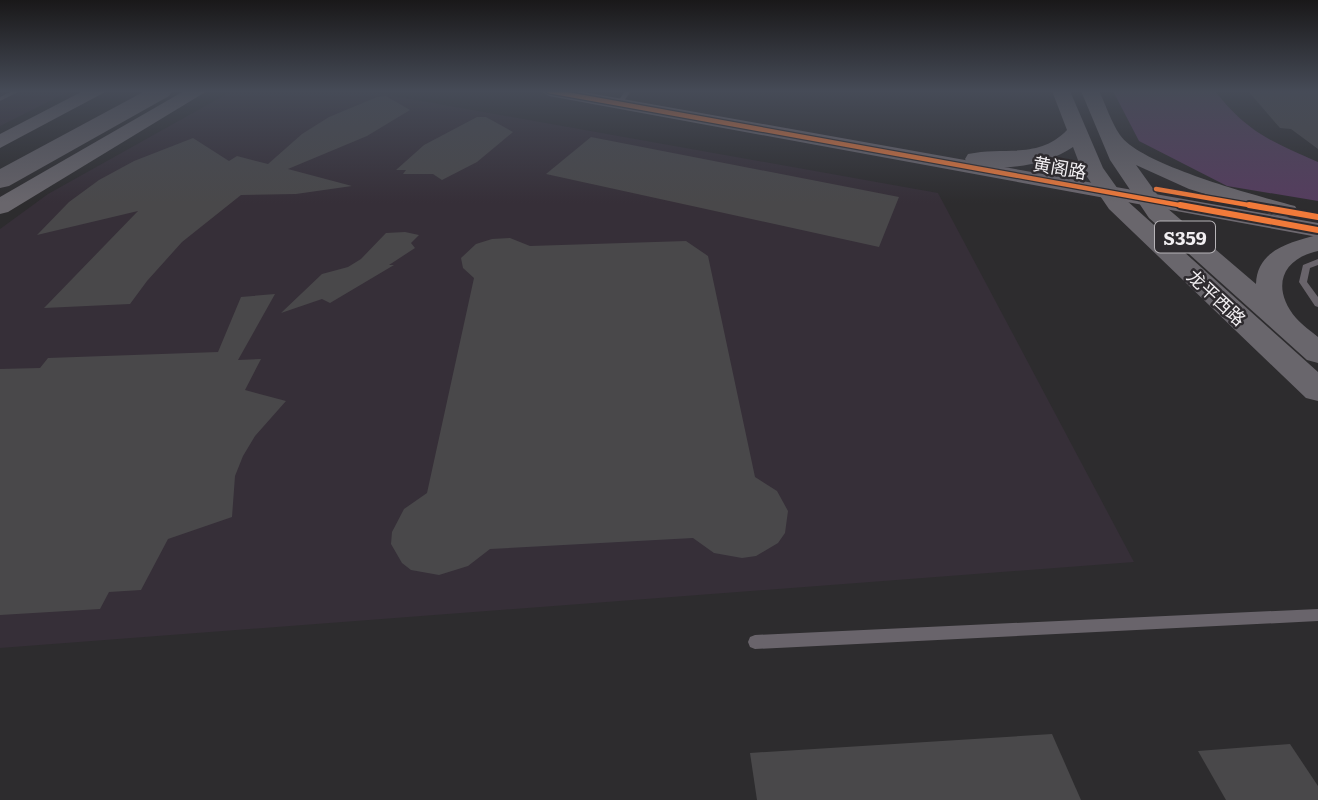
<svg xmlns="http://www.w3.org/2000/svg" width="1318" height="800" font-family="Literata,'Noto Sans SC',serif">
	<rect width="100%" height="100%" fill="#2d2c2e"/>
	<g fill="#362f38">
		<path d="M0,91H70L0,126Z"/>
		<path d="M232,91H366L938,193L1134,562L0,648V229L48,194Z"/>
	</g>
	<path fill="#553d5e" d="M1113,91H1215C1247,132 1272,142 1318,162V201L1227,186L1139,141Z"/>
	<g fill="#49484a">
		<path d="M1248,91H1318V149L1291,129L1280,128Z"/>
		<path d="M386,96L410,110L367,136L288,169L352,186L296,194L241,195L182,242L147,281L130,304L44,308L138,211L37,235L69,202L99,180L134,161L193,138L229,161L237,156L268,164L302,134L329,117L377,97Z"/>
		<path d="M477,117H486L513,132L477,162L442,180L433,174H403L406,170H396L424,145Z"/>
		<path d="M591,137L899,197L879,247L546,174Z"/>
		<path d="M405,232L419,235L411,243L415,248L389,265H394L330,303L322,299L281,313L322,274L348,267L361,259L386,233Z"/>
		<path d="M510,238L530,246L686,241L708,256L755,477L777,491L788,511L785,533L778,543L756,556L742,558L714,553L693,538L490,549L468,566L439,575L411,570L402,563L391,544L392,532L404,509L427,493L474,278L463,268L461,258L476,244L492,239Z"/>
		<path d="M275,294L238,360L261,359L245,390L286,401L255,436L243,456L235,476L232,517L168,539L141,590L109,592L100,609L0,615V369L40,368L48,358L218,352L241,297Z"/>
		<path d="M1052,734L1081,800H757L750,753Z"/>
		<path d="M1290,744L1318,786V800H1226L1198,751Z"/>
	</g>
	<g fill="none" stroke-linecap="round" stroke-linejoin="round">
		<g fill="#69646b" fill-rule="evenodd">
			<path d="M12,91H20L0,101V97Z"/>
			<path d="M625,91H631L621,105H617L616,104Z"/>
			<path d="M1318,259V265L1310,268L1307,282L1318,297V307L1315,306L1299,282L1303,265Z"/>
			<path d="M1318,609V621L755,649L750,647L748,642L750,637L755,635Z"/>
		</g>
		<path fill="#6d686f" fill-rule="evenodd" d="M541,91H578L1318,223V237L549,96Z"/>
		<g fill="#69666c" fill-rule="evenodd">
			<path d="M83,91H107L0,148V134Z"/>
			<path d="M184,91H207L8,212L0,214V197Z"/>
			<path d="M1052,91H1070L1103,168L1125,199L1318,372V401L1306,398L1109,209L1081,168L1073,147C1045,166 1001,172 968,164L965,159L968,154C1004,146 1038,160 1067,130Z"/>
			<path d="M1081,91H1099C1106,105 1111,122 1120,135C1140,165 1258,196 1295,206L1298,211L1295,216L1286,218L1277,216L1189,189L1136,165L1167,208L1256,284C1257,250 1290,242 1318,235V251C1281,259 1271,288 1296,318C1302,325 1311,331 1318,337V363L1307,360L1149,218L1110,160Z"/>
		</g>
		<path fill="#656268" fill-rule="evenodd" d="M145,91H172L169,96L9,186L0,188V169Z"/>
		<defs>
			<g id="cycleway-far1">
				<path d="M549,91L1190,207"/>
				<path d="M1156,189L1260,207"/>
			</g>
			<g id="cycleway">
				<path d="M1180,205L1318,230"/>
				<path d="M1249,205L1318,217"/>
			</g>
		</defs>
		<use href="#cycleway-far1" stroke="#2e2b2f" stroke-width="7"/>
		<use href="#cycleway" stroke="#2e2b2f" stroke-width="10"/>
		<use href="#cycleway-far1" stroke="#f17a3a" stroke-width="4.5"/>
		<use href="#cycleway" stroke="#f17a3a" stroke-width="6"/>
	</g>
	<linearGradient id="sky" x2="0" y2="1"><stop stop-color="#191819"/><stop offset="0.45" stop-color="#464b57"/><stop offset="1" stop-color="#464b57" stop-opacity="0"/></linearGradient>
	<rect width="1318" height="203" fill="url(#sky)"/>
	<g text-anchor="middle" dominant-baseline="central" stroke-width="5" stroke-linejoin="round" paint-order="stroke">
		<g font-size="18" fill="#f2eff2" stroke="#2e2b2f">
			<text transform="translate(1060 167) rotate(10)">黄阁路</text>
			<text transform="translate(1217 297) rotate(43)">龙平西路</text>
		</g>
		<rect fill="#2e2b2f" stroke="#b7b4b8" stroke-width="2" x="1155" y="221.5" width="60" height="31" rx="5"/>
		<g font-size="19" font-weight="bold" fill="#f2eff2">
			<text x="1185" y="237">S359</text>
		</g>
	</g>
</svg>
